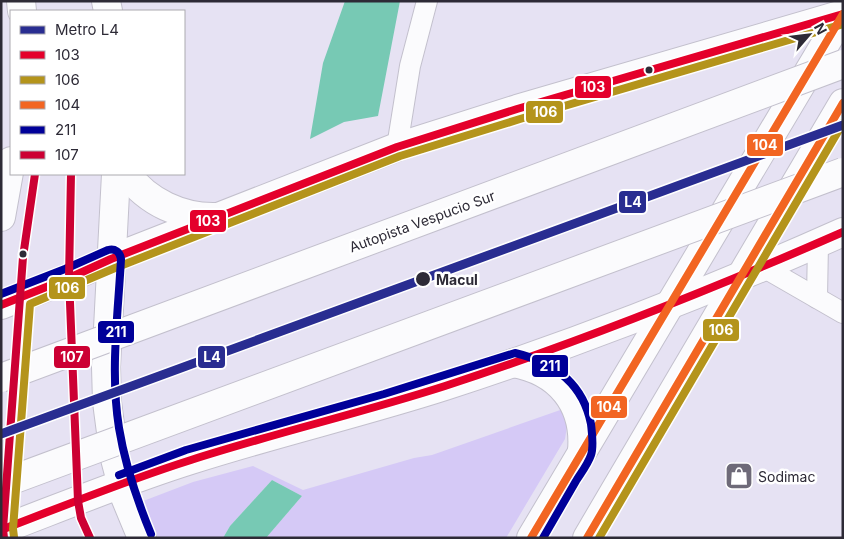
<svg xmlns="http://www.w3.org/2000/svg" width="844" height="539" font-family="Inter,sans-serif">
	<rect width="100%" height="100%" fill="#e6e2f3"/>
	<path fill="#d5c9f6" d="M566,408L568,420L565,439L506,538H266L302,496L272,480L230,526L223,538H155L138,503L193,482L253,466L303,490L414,458L432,455Z"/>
	<g fill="#77c9b4">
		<path d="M345,1H400L378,116L344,122L310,139L323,63Z"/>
		<path d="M272,480L302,496L266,538H223L230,526Z"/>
	</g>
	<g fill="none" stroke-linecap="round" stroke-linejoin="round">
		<defs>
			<g id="minor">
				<path d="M397,147L410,66L427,1"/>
				<path d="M763,267L843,313"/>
				<path d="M817,298L818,243"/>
			</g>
			<g id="primary">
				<path d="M21,1L22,11"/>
				<path d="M106,1L108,11"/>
				<path d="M116,174L106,367L107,402L114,455L125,497L142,538"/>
				<path d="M127,174C147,202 182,218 216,217"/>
				<path d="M1,217L11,161"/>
				<path d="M1,305L69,278L111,259L397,147L517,109L843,14"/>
				<path d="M513,363C559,371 586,404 582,451"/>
				<path d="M1,530C64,506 127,480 191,460C275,433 361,413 445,386C580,342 713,290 843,232"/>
				<path d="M531,538L843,14"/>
				<path d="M587,538L843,103"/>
			</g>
		</defs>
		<use href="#minor" stroke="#c3c0cd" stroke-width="22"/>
		<use href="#primary" stroke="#c3c0cd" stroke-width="30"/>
		<use href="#minor" stroke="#fbfbfd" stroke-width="20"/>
		<use href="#primary" stroke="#fbfbfd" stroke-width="28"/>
		<defs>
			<g id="motorway-bridge">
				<path d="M1,378L843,64"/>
				<path d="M1,484L843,172"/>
			</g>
		</defs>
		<use href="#motorway-bridge" stroke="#c3c0cd" stroke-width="30" stroke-linecap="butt"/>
		<use href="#motorway-bridge" stroke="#fbfbfd" stroke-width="28"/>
		<defs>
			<g id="bus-1">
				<path d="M1,305L69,278L111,259L397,147L517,109L843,14"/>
				<path d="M1,530C64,506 127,480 191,460C275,433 361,413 445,386C580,342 713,289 843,232"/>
			</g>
			<g id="bus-2">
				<path d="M14,537L13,529L30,304L115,268L400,156L520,119L843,24"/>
				<path d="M599,538L843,123"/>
			</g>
			<g id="bus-3">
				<path d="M531,538L843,14"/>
				<path d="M587,538L843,103"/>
			</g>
			<g id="bus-4">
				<path d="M1,294L65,269L108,250C115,248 120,252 121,259C118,315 110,372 119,428C125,465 137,500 151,534"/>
				<path d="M119,475L186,450L384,394L515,353C553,362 583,383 591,424C592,433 594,446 591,455C588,464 581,473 576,481C565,500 554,519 543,538"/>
			</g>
			<g id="bus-5">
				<path d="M71,174L69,278L78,501L81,518L90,538"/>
				<path d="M4,538L3,529L23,257L35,174"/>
			</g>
		</defs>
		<use href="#bus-1" stroke="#fff" stroke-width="11"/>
		<use href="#bus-2" stroke="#fff" stroke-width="11"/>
		<use href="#bus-3" stroke="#fff" stroke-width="11"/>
		<use href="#bus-4" stroke="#fff" stroke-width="11"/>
		<use href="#bus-5" stroke="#fff" stroke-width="11"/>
		<use href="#bus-1" stroke="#e4002b" stroke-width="8"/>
		<use href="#bus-2" stroke="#b4941b" stroke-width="8"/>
		<use href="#bus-3" stroke="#f26522" stroke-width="8"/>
		<use href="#bus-4" stroke="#009" stroke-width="8"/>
		<use href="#bus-5" stroke="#c03" stroke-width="8"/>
		<defs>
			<path id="metro-1" d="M1,434L843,125"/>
		</defs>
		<use href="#metro-1" stroke="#fff" stroke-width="12"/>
		<use href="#metro-1" stroke="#292d91" stroke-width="9"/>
	</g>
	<defs>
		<symbol id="shop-square" viewBox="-11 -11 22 22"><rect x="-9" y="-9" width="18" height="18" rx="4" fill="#6e6a78" stroke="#fff"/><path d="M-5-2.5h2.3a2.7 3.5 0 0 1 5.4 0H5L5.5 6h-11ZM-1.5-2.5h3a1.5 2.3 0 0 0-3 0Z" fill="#fff"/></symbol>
	</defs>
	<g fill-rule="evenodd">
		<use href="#shop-square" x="723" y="460" width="32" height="32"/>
	</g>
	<g fill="#2d2a36" stroke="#fff" stroke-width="2">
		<circle cx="649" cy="70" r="4.5"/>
		<circle cx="23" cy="254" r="4.5"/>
		<circle cx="423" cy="279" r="8"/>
	</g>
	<g text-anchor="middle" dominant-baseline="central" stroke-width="5" stroke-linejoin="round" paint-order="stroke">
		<g font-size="14" fill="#2d2a36" stroke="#fff">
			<text transform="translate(422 221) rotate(-20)">Autopista Vespucio Sur</text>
		</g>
		<g font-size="14" font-weight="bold" fill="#2d2a36" stroke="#fff" text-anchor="start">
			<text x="436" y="279">Macul</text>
		</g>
		<g font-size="14" fill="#2d2a36" stroke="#fff" text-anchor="start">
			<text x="758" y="476">Sodimac</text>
		</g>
	</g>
	<g stroke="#fff" stroke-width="2">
		<rect x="574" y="75" width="38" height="24" rx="5" fill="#e4002b"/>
		<rect x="525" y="100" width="39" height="24" rx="5" fill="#b4941b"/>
		<rect x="746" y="133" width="38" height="24" rx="5" fill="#f26522"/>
		<rect x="618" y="190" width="29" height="24" rx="5" fill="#292d91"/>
		<rect x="189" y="209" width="38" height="24" rx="5" fill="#e4002b"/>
		<rect x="48" y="276" width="38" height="24" rx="5" fill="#b4941b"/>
		<rect x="702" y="318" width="38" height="24" rx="5" fill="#b4941b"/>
		<rect x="97" y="320" width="38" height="24" rx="5" fill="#009"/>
		<rect x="197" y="345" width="29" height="24" rx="5" fill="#292d91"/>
		<rect x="53" y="345" width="38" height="24" rx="5" fill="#c03"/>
		<rect x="531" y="354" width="38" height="24" rx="5" fill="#009"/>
		<rect x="590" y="395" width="38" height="24" rx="5" fill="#f26522"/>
	</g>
	<g font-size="14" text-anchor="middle" font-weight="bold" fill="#fff">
		<text x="593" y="92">103</text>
		<text x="545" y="117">106</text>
		<text x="765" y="150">104</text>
		<text x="633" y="207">L4</text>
		<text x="208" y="226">103</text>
		<text x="67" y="293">106</text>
		<text x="721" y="335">106</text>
		<text x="116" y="337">211</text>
		<text x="212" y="362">L4</text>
		<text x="72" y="362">107</text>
		<text x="550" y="371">211</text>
		<text x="609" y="412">104</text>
	</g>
	<rect width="844" height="539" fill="none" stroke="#2d2a36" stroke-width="5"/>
	<rect x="10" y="10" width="175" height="165" fill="#ffffff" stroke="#abaaaf"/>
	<rect x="20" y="26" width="25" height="8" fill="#292d91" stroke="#abaaaf"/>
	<text x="55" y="35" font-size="15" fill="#2d2a36">Metro L4</text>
	<rect x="20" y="51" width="25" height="8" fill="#e4002b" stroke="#abaaaf"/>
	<text x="55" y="60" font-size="15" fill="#2d2a36">103</text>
	<rect x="20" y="76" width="25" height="8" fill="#b4941b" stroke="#abaaaf"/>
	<text x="55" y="85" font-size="15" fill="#2d2a36">106</text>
	<rect x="20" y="101" width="25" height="8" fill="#f26522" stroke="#abaaaf"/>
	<text x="55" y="110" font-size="15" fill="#2d2a36">104</text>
	<rect x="20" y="126" width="25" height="8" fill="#000099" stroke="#abaaaf"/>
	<text x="55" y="135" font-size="15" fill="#2d2a36">211</text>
	<rect x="20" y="151" width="25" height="8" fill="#cc0033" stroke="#abaaaf"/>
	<text x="55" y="160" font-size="15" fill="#2d2a36">107</text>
	<g transform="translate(809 35) rotate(62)" stroke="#ffffff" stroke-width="4" paint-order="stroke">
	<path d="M0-4L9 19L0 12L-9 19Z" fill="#2d2a36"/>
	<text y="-8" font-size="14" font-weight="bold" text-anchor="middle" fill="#2d2a36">N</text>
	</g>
</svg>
